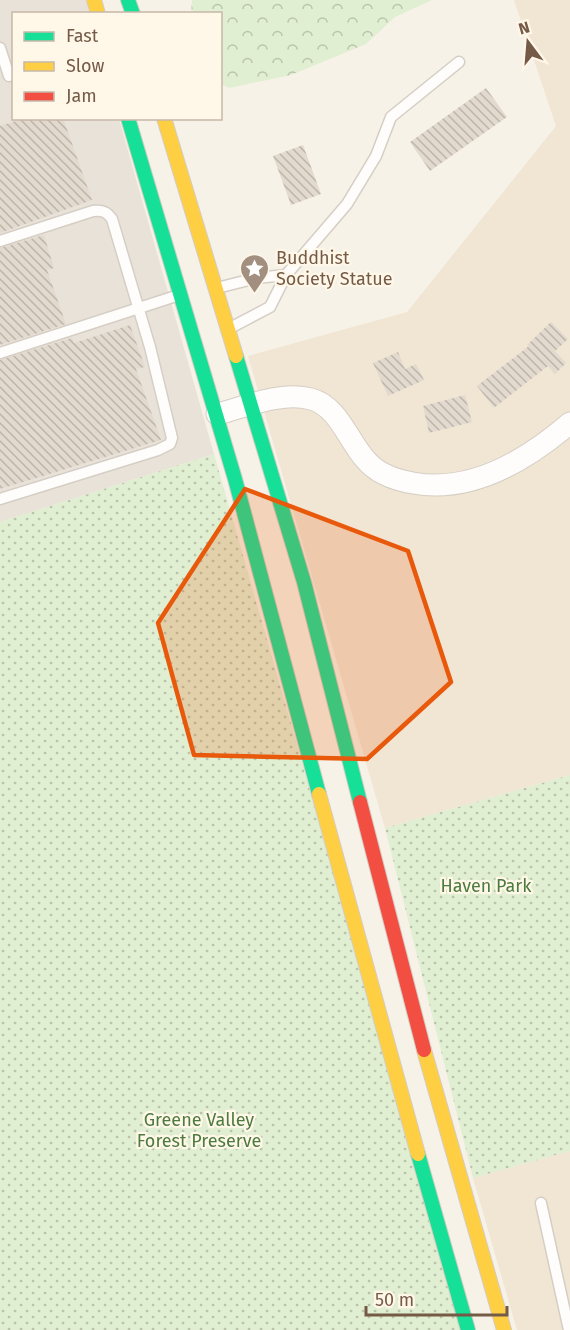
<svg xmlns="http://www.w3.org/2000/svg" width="570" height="1330" font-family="'Fira Sans',sans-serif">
	<defs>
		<pattern id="forest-crowns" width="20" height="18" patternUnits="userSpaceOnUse" patternTransform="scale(1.5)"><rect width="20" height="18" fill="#e0eed1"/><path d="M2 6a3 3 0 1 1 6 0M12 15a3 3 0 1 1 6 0" fill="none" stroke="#bac4ab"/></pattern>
		<pattern id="park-dots" width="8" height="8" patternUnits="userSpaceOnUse" patternTransform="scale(1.5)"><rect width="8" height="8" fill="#e0eed1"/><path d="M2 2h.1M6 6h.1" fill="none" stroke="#bac4ab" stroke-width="1.8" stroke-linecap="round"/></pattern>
		<pattern id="building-back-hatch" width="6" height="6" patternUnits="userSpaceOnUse" patternTransform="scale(1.5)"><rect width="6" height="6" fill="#e3dacf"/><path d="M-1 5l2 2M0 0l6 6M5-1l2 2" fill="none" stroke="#bdb4aa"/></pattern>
	</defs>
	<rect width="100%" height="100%" fill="#f7f2e7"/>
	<g fill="#f1e5d4">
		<path d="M514,0H570V775L385,828L248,356L407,312L556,126Z"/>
		<path d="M570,1151V1330H517L473,1178Z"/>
	</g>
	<path fill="#e9e2d9" d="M0,0H86L89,13L14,14V118L119,119L214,454L0,522Z"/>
	<path fill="url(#forest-crowns)" d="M192,0H432L395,17L366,44L291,75L229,88L221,84L220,14L191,13Z"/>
	<g fill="url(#park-dots)">
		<path d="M214,454L464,1330H0V522Z"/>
		<path d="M570,775V1151L473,1178L385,828Z"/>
	</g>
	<g fill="url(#building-back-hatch)">
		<path d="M486,88L507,117L430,171L410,142Z"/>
		<path d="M25,118H63L92,200L0,233V126Z"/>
		<path d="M303,145L321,194L291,205L273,156Z"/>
		<path d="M44,235L54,268L47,270L66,324L0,345V248Z"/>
		<path d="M551,322L568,339L555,351L566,363L555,374L548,366L494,408L477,386L529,346L527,345Z"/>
		<path d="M130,325L145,367L136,369L161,440L0,489V360L72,338L74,343Z"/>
		<path d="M398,352L405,369L416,364L424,380L388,396L373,363Z"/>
		<path d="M465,395L472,422L429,433L423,406Z"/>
	</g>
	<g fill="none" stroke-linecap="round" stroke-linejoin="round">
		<defs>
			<g id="lane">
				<path d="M0,48L9,76"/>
				<path d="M0,241L93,211C103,210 107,212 112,219L150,347L172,438L170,444L158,450L0,499"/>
				<path d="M286,275L347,204L376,156L391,117L459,62"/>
				<path d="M217,288L256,278L286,275L270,307L232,327"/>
				<path d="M0,353L176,296"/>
				<path d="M541,1203L569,1330"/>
			</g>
			<path id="street" d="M217,414C245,407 281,391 311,399C338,406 348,440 365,459C377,474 395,480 413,483C472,494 527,460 570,423"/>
			<g id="fast">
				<path d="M128,0L133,14"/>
				<path d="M128,118L235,479L319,794"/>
				<path d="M236,356L304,582L360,802"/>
				<path d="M418,1154L468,1330"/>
			</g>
			<g id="slow">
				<path d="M94,0L98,14"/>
				<path d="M164,118L236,356"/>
				<path d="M319,794L418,1154"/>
				<path d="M424,1050L504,1330"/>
			</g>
			<path id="jam" d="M360,802L424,1050"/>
		</defs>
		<use href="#lane" stroke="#d5cec5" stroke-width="13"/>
		<use href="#street" stroke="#d5cec5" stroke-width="23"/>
		<use href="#fast" stroke="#d5ccc4" stroke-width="16"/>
		<use href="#slow" stroke="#d5ccc4" stroke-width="16"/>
		<use href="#jam" stroke="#d5ccc4" stroke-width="16"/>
		<use href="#lane" stroke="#fefdfb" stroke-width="10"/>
		<use href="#street" stroke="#fefdfb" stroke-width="21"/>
		<use href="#fast" stroke="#16e098" stroke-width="14"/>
		<use href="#slow" stroke="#ffcf43" stroke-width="14"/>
		<use href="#jam" stroke="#f24e42" stroke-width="14"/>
	</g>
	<path fill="#e8590c" fill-opacity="0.2" stroke="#e8590c" stroke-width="4.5" stroke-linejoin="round" d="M245,489L408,551L451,682L367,759L194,755L158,623Z"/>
	<defs>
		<symbol id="sight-pin" viewBox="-11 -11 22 30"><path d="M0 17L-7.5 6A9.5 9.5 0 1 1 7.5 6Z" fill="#a28f7f" stroke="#fff7e8"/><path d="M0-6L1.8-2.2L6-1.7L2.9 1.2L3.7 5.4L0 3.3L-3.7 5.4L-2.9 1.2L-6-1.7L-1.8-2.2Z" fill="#fff"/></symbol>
	</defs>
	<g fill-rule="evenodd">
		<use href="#sight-pin" x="238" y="252" width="33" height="45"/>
	</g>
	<g text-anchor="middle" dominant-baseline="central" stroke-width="4.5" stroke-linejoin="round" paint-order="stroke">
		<g font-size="18" fill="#755a47" stroke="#fff7e8" text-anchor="start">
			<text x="276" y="258">Buddhist<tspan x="276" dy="21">Society Statue</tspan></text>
		</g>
		<g font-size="18" fill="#4c7b3f" stroke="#fff7e8">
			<text x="486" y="886">Haven Park</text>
			<text x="199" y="1120">Greene Valley<tspan x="199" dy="21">Forest Preserve</tspan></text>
		</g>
	</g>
	<rect x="12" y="12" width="210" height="108" fill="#fff7e8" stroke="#c8b8a8" stroke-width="1.5"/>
	<rect x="24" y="32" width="30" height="9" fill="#16e098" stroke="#c8b8a8" stroke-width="1.5"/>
	<text x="66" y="42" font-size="18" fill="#755a47">Fast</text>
	<rect x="24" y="62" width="30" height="9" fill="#ffcf43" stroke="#c8b8a8" stroke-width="1.5"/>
	<text x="66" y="72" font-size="18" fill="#755a47">Slow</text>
	<rect x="24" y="92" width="30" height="9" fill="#f24e42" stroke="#c8b8a8" stroke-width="1.5"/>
	<text x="66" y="102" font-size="18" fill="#755a47">Jam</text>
	<g transform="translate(528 42) rotate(344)" stroke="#fff7e8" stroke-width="4.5" paint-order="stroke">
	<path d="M0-4.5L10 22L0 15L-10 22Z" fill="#755a47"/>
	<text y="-9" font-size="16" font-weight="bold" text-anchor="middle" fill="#755a47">N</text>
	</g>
	<path d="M366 1306v9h141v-9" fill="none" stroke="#755a47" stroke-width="3"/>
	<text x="375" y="1306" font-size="18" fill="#755a47" stroke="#fff7e8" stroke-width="4.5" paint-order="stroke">50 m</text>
</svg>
